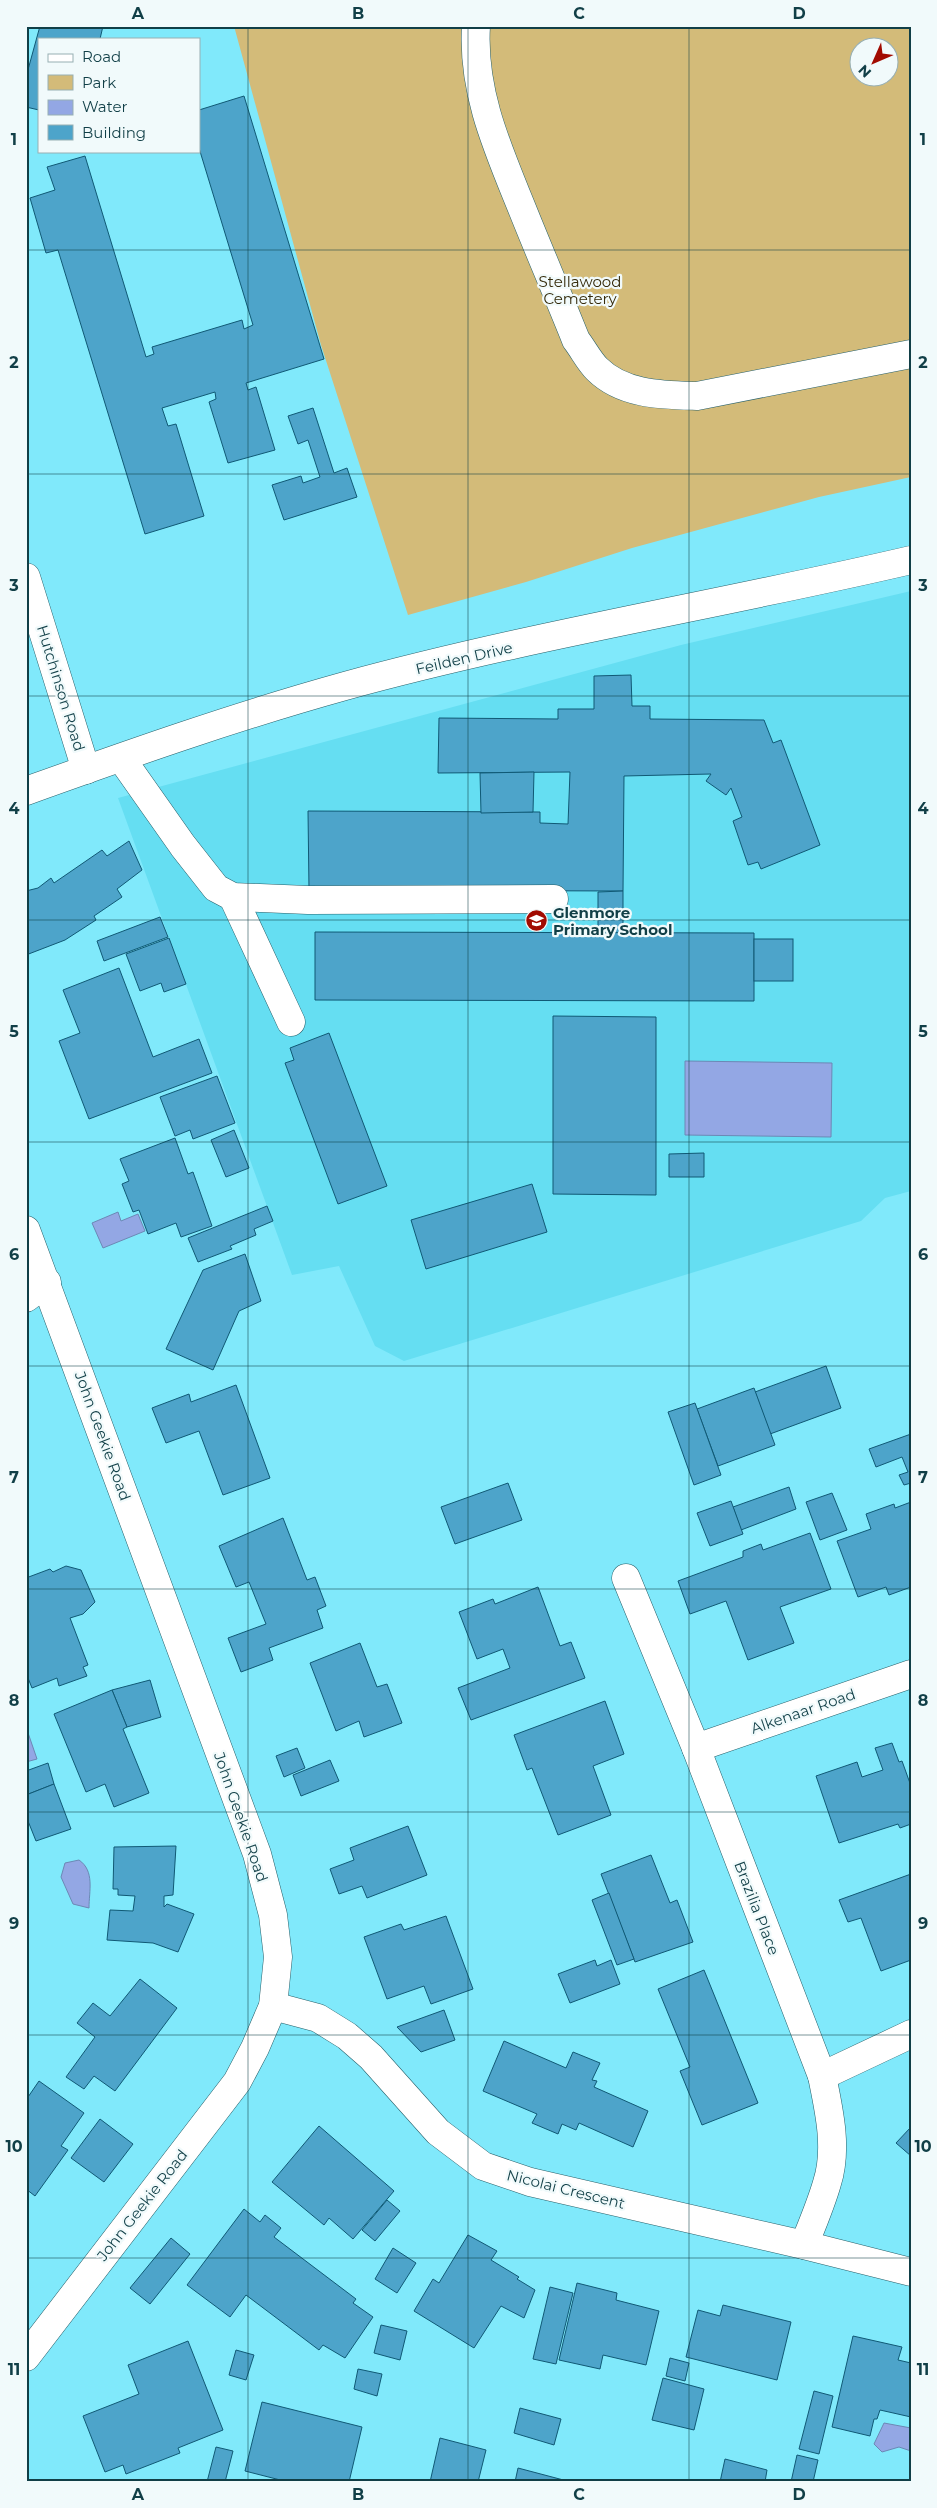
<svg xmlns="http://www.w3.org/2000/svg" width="937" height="2508" font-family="Montserrat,sans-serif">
	<rect width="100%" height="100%" fill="#80e9fb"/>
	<path fill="#65def2" d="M911,591V1191L885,1198L861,1221L404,1361L375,1346L339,1266L292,1275L118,798L681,645Z"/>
	<path fill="#d3bb79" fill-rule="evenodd" d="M234,26H911V477L819,497L632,548L526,582L408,615L321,345ZM860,48H890V78H860Z"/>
	<g fill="#93a7e4" stroke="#6c88b5">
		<path d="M685,1061L832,1063L831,1137L685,1135Z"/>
		<path d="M118,1212L121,1221L138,1214L145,1231L103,1248L92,1223Z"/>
		<path d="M26,1727L37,1759L26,1762Z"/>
		<path d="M79,1860C95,1871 89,1891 89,1908L73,1904L61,1877L65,1863Z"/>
		<path d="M884,2423L911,2428V2451L899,2447L882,2452L874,2444Z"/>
	</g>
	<g fill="#4da4ca" stroke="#105975">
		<path d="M40,26H103L100,39H39V110L26,107V77Z"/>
		<path d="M244,96L324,359L246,383L248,390L256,387L275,450L228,463L209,402L216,399L215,392L162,408L168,426L176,424L204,516L145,534L58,250L46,253L30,198L55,190L47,167L85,156L146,357L154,354L152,347L242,320L244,329L253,325L199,148V110Z"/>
		<path d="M313,408L334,473L347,468L357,497L284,520L272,485L301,476L303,483L320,477L308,440L298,444L288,416Z"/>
		<path d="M631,675L632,706H650V719L764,720L773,743L781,740L820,845L761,869L758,862L748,865L733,821L742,817L731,788L726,795L706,781L711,774L624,776L623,891L309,890L308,811L540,812V823L568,824L570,772L438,773L439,718L558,719V709H594V676Z"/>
		<path d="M534,772L533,812L481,813L480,773Z"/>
		<path d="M129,841L142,870L117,889L122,897L94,916L96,920L65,940L26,955V891L38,888L51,878L54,883L102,850L107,856Z"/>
		<path d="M623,891V933H598V892Z"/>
		<path d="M160,917L168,937L104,961L97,941Z"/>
		<path d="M315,932L754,933V1001L315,1000Z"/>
		<path d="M169,938L186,984L164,992L161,983L140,991L126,954Z"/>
		<rect x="754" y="939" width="39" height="42"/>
		<path d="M119,968L153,1057L199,1039L212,1073L89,1119L59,1041L80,1033L63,990Z"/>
		<path d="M553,1016L656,1017V1195L553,1194Z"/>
		<path d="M329,1033L387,1186L338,1204L285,1063L294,1060L290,1048Z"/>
		<path d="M217,1076L235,1123L193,1139L190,1130L175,1136L160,1097Z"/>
		<path d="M234,1130L249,1168L226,1177L211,1140Z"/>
		<path d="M175,1138L188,1174L193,1172L212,1226L181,1237L176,1223L148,1234L139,1210L133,1212L122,1184L129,1181L120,1159Z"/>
		<path d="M704,1153V1177H669V1154Z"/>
		<path d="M532,1184L547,1232L426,1269L411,1220Z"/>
		<path d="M267,1206L273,1221L254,1229L256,1235L230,1246L232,1249L198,1262L188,1238Z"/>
		<path d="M245,1254L261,1301L239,1311L213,1370L166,1349L203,1270Z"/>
		<path d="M826,1366L841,1408L770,1434L755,1392Z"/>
		<path d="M236,1385L270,1478L223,1495L199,1431L166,1443L152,1408L189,1394L191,1402Z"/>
		<path d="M754,1388L775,1445L718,1466L697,1409Z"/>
		<path d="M695,1403L721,1475L694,1485L668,1412Z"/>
		<path d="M911,1434V1483L904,1485L899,1475L908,1472L902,1457L876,1467L869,1449Z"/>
		<path d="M508,1483L522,1520L455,1544L441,1507Z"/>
		<path d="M789,1487L796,1509L741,1530L733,1507Z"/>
		<path d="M832,1493L847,1530L820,1540L806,1502Z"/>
		<path d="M731,1501L743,1534L710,1546L697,1513Z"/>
		<path d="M911,1502V1587L889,1595L886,1587L858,1597L837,1541L871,1529L866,1514L894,1504L895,1508Z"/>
		<path d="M283,1518L307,1580L315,1577L326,1606L317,1610L323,1628L269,1648L273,1660L241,1672L228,1638L266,1624L249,1582L236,1587L219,1546Z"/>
		<path d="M810,1533L831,1589L780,1607L794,1643L748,1660L726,1601L690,1614L678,1581L743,1557V1551L761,1544L763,1550Z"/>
		<path d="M66,1566L81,1570L95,1602L83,1614L70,1618L88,1665L83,1667L87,1676L59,1686L57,1678L32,1688L26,1673V1578L50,1569L53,1572Z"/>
		<path d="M538,1587L560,1646L571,1642L585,1678L471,1720L458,1688L510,1668L503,1649L477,1659L459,1612L493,1599L495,1604Z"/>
		<path d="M360,1643L377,1687L387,1684L402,1723L364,1737L359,1721L336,1731L310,1663Z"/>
		<path d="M150,1680L161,1717L127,1727L112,1690Z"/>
		<path d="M112,1690L127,1727L123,1729L149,1793L114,1807L105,1784L86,1792L54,1714Z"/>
		<path d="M605,1701L624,1754L593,1766L611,1815L558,1835L532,1768L527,1770L514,1735Z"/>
		<path d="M892,1743L899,1762L902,1761L911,1786V1824L900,1828L898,1824L839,1843L816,1776L857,1762L862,1777L883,1770L875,1748Z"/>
		<path d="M297,1748L305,1768L284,1777L276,1756Z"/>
		<path d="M330,1760L339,1781L301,1796L293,1775Z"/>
		<path d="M48,1763L54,1784L26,1795V1771Z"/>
		<path d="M54,1784L71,1829L36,1841L26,1816V1795Z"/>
		<path d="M408,1826L427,1875L367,1898L362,1886L339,1894L330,1869L354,1860L350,1848Z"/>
		<path d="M176,1846L173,1895L164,1896V1907L167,1904L194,1914L178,1952L153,1943L107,1940L110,1910L133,1911L135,1896L118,1895V1889H113L114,1847Z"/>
		<path d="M651,1855L670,1903L677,1900L693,1942L635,1962L601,1874Z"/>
		<path d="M911,1874V1960L881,1971L861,1918L848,1922L839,1900Z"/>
		<path d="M609,1893L634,1959L617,1965L592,1900Z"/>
		<path d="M446,1916L473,1989L431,2004L424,1986L387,1999L364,1937L401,1924L404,1930Z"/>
		<path d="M595,1960L597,1966L611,1960L620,1984L570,2003L558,1974Z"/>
		<path d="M704,1970L758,2103L702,2125L680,2071L690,2067L658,1989Z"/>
		<path d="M140,1979L177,2008L115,2091L94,2076L84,2089L66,2077L95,2037L77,2023L93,2003L110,2016Z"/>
		<path d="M444,2010L455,2040L421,2052L397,2027Z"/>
		<path d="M504,2041L566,2068L573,2052L600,2063L592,2080L597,2081L594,2087L648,2111L633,2147L579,2123L576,2130L562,2124L558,2134L532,2123L537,2114L483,2091Z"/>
		<path d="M39,2081L84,2113L61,2146L68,2150L35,2196L26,2189V2100Z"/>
		<path d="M100,2119L133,2144L104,2182L71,2158Z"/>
		<path d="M319,2126L394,2191L353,2239L329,2218L324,2225L272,2182Z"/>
		<path d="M911,2127V2156L896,2143Z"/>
		<path d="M387,2200L400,2211L375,2241L362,2230Z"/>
		<path d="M244,2209L260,2222L265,2215L281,2228L274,2237L356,2299L353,2303L373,2317L345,2358L323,2345L319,2350L246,2295L230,2317L187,2285Z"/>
		<path d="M468,2235L497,2251L491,2260L519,2277L517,2279L535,2290L524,2318L501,2306L474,2348L414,2311L433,2279L439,2283Z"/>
		<path d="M171,2238L190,2254L150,2304L130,2288Z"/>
		<path d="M393,2248L416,2263L397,2293L375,2279Z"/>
		<path d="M577,2283L617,2293L616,2300L659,2311L646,2365L603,2355L600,2369L559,2360Z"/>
		<path d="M550,2287L573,2293L556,2364L533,2359Z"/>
		<path d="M723,2305L791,2322L777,2380L686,2357L698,2310L720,2316Z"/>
		<path d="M381,2325L407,2331L400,2360L374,2353Z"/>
		<path d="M853,2336L902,2347L898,2360L911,2363V2417L880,2410L877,2419H874L870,2436L832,2427Z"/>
		<path d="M188,2341L223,2430L178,2448L180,2453L126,2474L123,2465L105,2472L83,2416L139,2394L128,2365Z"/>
		<path d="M236,2350L254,2355L246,2380L229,2375Z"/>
		<path d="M670,2358L689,2363L685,2381L666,2376Z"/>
		<path d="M358,2369L382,2374L377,2396L354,2389Z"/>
		<path d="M663,2378L704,2389L694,2430L652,2420Z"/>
		<path d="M814,2391L833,2396L819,2454L799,2449Z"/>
		<path d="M262,2402L362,2427L349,2482H288L245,2471Z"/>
		<path d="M520,2408L561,2419L554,2445L514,2433Z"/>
		<path d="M440,2438L486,2450L478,2482H430Z"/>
		<path d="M216,2447L233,2451L225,2482H207Z"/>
		<path d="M797,2455L818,2460L813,2482H791Z"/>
		<path d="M725,2459L767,2470L765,2482H720Z"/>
		<path d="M518,2468L571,2482H515Z"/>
	</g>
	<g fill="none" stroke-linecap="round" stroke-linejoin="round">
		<defs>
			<g id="minor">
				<path d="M476,26C472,91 497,147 521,206C539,251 558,295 576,340C583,349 589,361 597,369C623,395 663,395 697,396L911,354"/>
				<path d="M26,577L86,770"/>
				<path d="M121,758L183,846L216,888L233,897L308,900L554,899"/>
				<path d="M26,791C132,753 237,716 345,686C531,635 723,604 911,560"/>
				<path d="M233,897L291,1022"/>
				<path d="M26,1230L257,1854L273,1915L278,1957L273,2006L255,2048L237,2082L26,2357"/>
				<path d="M26,1298L47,1282"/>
				<path d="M626,1578L696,1748L822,2076C829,2110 838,2149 827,2183C821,2204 812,2225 804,2245"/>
				<path d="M696,1748L911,1674"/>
				<path d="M273,2006L318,2018L347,2036L371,2057L438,2132L483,2166L530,2182L804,2245L911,2272"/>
				<path d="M822,2076L911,2034"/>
			</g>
		</defs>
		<use href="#minor" stroke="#28606a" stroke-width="29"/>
		<use href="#minor" stroke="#fff" stroke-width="28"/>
	</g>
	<path fill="none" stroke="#113f47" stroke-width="1" stroke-opacity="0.55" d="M248,26V2482M468,26V2482M689,26V2482M26,250H911M26,474H911M26,696H911M26,920H911M26,1142H911M26,1366H911M26,1589H911M26,1812H911M26,2035H911M26,2258H911"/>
	<defs>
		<symbol id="school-disc" viewBox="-11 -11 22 22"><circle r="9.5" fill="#a20b01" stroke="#f1fafb"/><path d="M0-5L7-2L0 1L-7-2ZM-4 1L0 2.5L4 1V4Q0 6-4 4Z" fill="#fff"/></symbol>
	</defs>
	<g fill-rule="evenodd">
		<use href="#school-disc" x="524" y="908" width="25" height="25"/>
	</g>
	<g text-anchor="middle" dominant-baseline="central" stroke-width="4.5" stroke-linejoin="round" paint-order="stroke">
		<g font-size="15" fill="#352a0a" stroke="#f1fafb">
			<text x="580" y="281">Stellawood<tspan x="580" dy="17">Cemetery</tspan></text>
		</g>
		<g font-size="15" fill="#113f47" stroke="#f1fafb">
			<text transform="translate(464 658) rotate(-13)">Feilden Drive</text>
			<text transform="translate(61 688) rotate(73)">Hutchinson Road</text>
			<text transform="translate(103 1436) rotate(70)">John Geekie Road</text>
			<text transform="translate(803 1711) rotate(-19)">Alkenaar Road</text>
			<text transform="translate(241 1817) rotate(71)">John Geekie Road</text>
			<text transform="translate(757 1908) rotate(69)">Brazilia Place</text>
			<text transform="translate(566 2189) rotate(14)">Nicolai Crescent</text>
			<text transform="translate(142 2205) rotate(-52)">John Geekie Road</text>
		</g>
		<g font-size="15" font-weight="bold" fill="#113f47" stroke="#f1fafb" text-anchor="start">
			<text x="553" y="912">Glenmore<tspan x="553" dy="17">Primary School</tspan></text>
		</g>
	</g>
	<rect width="937" height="2508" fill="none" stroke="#f1fafb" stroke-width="55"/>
	<rect x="38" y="38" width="162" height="115" fill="#f1fafb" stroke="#97afb3"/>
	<rect x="48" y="54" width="25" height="8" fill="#ffffff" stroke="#97afb3"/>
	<text x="82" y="62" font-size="15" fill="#113f47">Road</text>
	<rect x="48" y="75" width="25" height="15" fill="#d3bb79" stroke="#97afb3"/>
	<text x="82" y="88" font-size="15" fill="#113f47">Park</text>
	<rect x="48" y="100" width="25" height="15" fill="#93a7e4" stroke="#97afb3"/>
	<text x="82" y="112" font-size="15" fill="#113f47">Water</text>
	<rect x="48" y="125" width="25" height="15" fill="#4da4ca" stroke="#97afb3"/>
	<text x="82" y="138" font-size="15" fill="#113f47">Building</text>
	<g transform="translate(874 62) rotate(225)"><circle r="24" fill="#f1fafb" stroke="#97afb3"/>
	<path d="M0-4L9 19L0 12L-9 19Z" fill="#a20b01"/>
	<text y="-8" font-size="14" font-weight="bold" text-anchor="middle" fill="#113f47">N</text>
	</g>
	<rect x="28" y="28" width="882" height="2452" fill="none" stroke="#113f47" stroke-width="2"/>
	<g font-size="16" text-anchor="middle" font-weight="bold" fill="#113f47">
		<text x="138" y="19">A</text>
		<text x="358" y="19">B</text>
		<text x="579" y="19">C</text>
		<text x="799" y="19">D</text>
		<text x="14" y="145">1</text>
		<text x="923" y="145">1</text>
		<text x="14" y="368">2</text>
		<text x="923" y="368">2</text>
		<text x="14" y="591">3</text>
		<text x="923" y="591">3</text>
		<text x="14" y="814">4</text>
		<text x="923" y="814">4</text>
		<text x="14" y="1037">5</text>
		<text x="923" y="1037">5</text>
		<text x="14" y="1260">6</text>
		<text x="923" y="1260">6</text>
		<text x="14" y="1483">7</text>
		<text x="923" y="1483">7</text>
		<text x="14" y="1706">8</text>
		<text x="923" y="1706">8</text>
		<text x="14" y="1929">9</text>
		<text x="923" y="1929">9</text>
		<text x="14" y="2152">10</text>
		<text x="923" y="2152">10</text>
		<text x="14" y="2375">11</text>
		<text x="923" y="2375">11</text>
		<text x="138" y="2500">A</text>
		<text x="358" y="2500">B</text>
		<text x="579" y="2500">C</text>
		<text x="799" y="2500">D</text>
	</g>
</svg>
